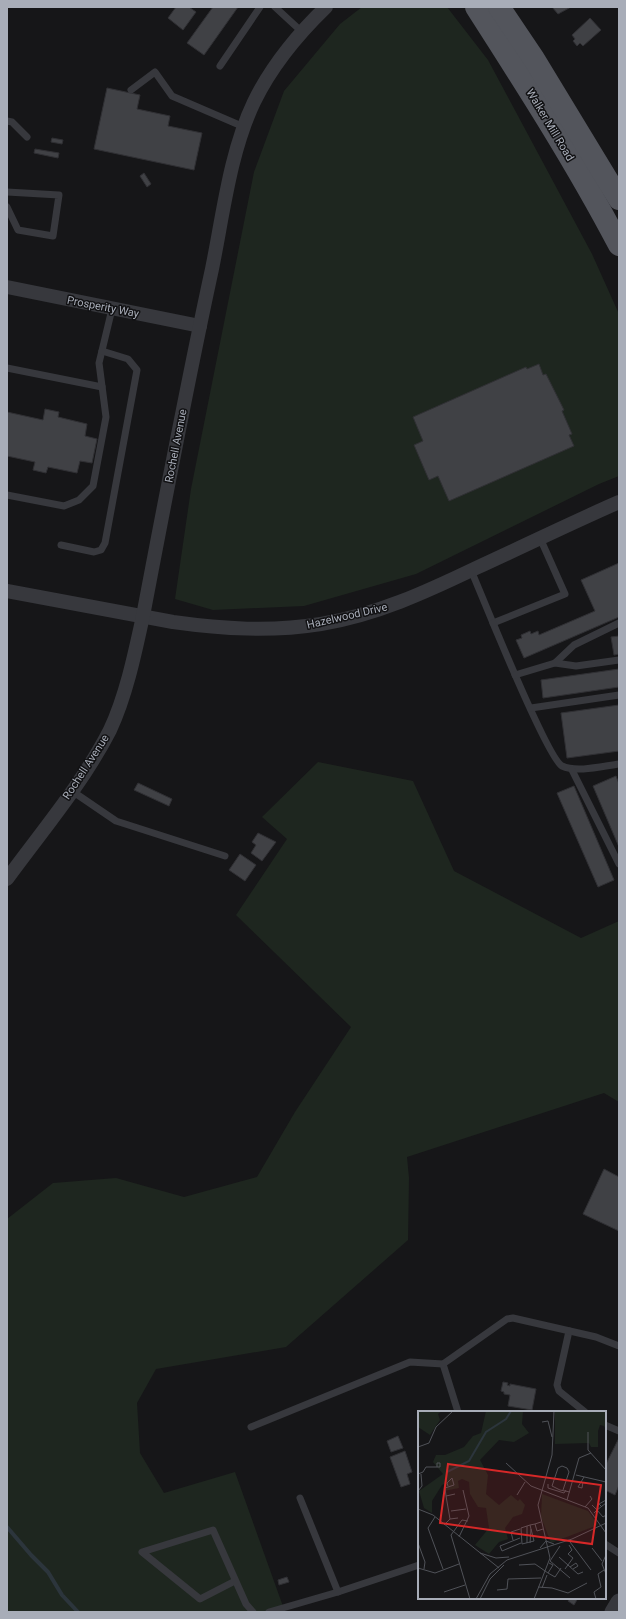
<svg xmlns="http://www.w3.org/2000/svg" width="626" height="1619" font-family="Roboto,sans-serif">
	<rect width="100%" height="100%" fill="#161618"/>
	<g fill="#1e261f">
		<path d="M362,7H447L488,60L592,254L619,314V476L599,484L416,574L304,606L213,610L175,599L191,489L254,172L284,91L340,24Z"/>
		<path d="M318,762L413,781L454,871L581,938L619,921V1102L604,1093L407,1157L409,1178L408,1240L286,1347L156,1369L137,1403L140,1453L164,1493L235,1472L285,1612H7V1219L53,1183L116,1178L184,1197L257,1177L295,1112L351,1027L236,915L287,839L262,817Z"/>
	</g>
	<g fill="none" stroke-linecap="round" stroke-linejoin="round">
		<path stroke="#2c353c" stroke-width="4" d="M7,1527L31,1555L48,1572L62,1595L78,1612"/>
	</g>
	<g fill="#404145" stroke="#303034">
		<path d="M176,7H189L196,12L183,30L168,18Z"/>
		<path d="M213,7H238L204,55L187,43Z"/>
		<path d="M552,7H571L558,14Z"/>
		<path d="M590,18L601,30L583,46L580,43L577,46L573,41L575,39L572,35Z"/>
		<path d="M107,88L140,95L137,109L170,116L168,126L202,133L194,170L94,149Z"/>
		<path d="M52,138L63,140L62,144L51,142Z"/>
		<path d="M35,149L59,153L58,158L34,153Z"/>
		<path d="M144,173L151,184L147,187L140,176Z"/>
		<path d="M539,364L543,375L546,374L564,410L562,411L572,434L569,435L574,446L449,501L438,476L429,480L414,445L423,441L413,417L526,367L527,369Z"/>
		<path d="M45,409L59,412L58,417L87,424L85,436L97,439L92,463L80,461L77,473L48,467L46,473L33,470L35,462L7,456V412L43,420Z"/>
		<path d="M619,563V617L524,658L516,640L522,638L521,635L530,631L531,634L538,631L539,635L595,611L581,580Z"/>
		<path d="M619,636V654L614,655L611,637Z"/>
		<path d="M619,669V687L543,698L541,680Z"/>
		<path d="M619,705V751L567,758L561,713Z"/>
		<path d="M616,776L619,784V847L593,786Z"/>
		<path d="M138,783L172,799L169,806L134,790Z"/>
		<path d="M574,786L614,880L598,887L557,793Z"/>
		<path d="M258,833L276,842L262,861L251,853L256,845L252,842Z"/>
		<path d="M240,854L256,865L245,881L229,870Z"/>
		<path d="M604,1169L619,1177V1231L583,1214Z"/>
		<path d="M503,1382L508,1383L507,1385L510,1386V1384L536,1389L532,1410L508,1406L510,1395L504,1394V1392L501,1391Z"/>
		<path d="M398,1436L403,1448L391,1452L387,1441Z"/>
		<path d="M619,1438V1485L615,1495L605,1490V1466Z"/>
		<path d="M405,1451L412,1472L407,1474L410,1484L401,1487L390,1457Z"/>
		<path d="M287,1577L289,1582L279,1585L278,1580Z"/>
		<path d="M570,1598H578L574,1605L568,1601Z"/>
	</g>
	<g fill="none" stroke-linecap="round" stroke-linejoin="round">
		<g stroke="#37383d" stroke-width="7">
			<path d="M275,7L301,31"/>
			<path d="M220,66L260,7"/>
			<path d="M131,90L155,72L172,96L244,127"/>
			<path d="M7,121L12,122L27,137"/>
			<path d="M7,192L59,195L53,236L18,230L7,207"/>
			<path d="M7,368L102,387"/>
			<path d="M7,495L64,506L79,500L93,486L106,417L99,363L112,309"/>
			<path d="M61,545L94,552L101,550L105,543L137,370L128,359L102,351"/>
			<path d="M471,570L493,623L565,594L540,538"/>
			<path d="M493,623C502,644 549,759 562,766C577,773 603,766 619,764"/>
			<path d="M555,663L576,666L619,660"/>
			<path d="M515,675L555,663L574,645L619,623"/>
			<path d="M531,708L619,695"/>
			<path d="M572,770L619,864"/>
			<path d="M72,791L116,821L225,856"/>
			<path d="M569,1331L557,1385L559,1391L585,1412"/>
			<path d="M443,1364L458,1412"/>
			<path d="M605,1425L619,1431"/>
			<path d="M251,1427L410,1362L443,1364L507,1319L513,1318L596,1337L619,1346"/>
			<path d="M300,1498L338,1592L419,1565"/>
			<path d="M605,1544L619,1553"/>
			<path d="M235,1581L200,1599L142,1552L213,1530L246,1604L253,1612"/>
			<path d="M269,1612L338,1592"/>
		</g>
		<g stroke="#37383d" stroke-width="14">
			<path d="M7,287L200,326"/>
			<path d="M7,591L173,622C223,629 271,632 321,624C376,615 426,592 476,568C524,546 571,523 619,502"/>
			<path d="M7,879C42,831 83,783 110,730C126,696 135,653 143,616C165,500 187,384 212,269C223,215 230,152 254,102C272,65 297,35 326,7"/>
		</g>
		<path stroke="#37383d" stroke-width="17" d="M613,1612L619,1602"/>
		<g stroke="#53555c" stroke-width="22">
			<path d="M476,7C526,85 576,163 619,245"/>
			<path d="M499,7L534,59L619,199"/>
		</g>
	</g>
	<g text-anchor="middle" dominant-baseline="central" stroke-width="3" stroke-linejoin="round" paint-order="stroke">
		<g font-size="11" fill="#a8adb8" stroke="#111113">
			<text transform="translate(550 125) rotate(59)">Walker Mill Road</text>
			<text transform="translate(103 307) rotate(11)">Prosperity Way</text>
			<text transform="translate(176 446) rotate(-79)">Rochell Avenue</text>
			<text transform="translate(347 616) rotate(-13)">Hazelwood Drive</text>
			<text transform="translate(86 767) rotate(-57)">Rochell Avenue</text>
		</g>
	</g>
	<g transform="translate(418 1411)">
		<rect width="188" height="188" fill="#161618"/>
		<path d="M0,0H24L20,3L22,9L12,24L0,16ZM68,0H105L104,13L111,22L96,31L81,29L62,49L70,64L68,83L81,94L93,84L100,90L102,88L107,94L104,103L95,106L87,117L90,128L81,131L71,143L57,134L71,117L68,97L60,96L52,83L51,71L44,68L40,70L41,77L26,80V73L24,74L14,90V102L6,97L1,80L25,63L15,51L18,44H27L46,36L55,25L63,22ZM137,0H188V19L186,15L182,14L180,20V36H173L171,32L137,33ZM124,83L170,100L180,114L133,132L123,106Z" fill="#1e261f"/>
		<path fill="none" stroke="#2c353c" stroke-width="2" d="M29,61L51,50L68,21L88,8L93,0"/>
		<path fill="none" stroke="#505258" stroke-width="1" d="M124,11L130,10L134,26M170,21V39L188,59M0,36L11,32L18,16L35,0M88,52L113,75L170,97L188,122M0,63L5,61L8,56H22V52H19V56M158,64L188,71M165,71L164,77L160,76L166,66M130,73V77L146,82L148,79M145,79L151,61L149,57L144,55L140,57L134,75L142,79L152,81M0,80L4,75L3,63M99,84L107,71M28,85L27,77L36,74L34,67L29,72L30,75M149,89L161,47L173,42M174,94L179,99L188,92M167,96L174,88L172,85M184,96L181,93L188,89M0,98L15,104L81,157M33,100L48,98M176,102L179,99L185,106L188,104M17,106L10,117L25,158M32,108L28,85L37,83M50,110L44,109L33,124L52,188M123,111L117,113L119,120L125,118M26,114L32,108L40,107M112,114L116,130L104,133L103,117L112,114L117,113M109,115V132M41,126L51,105L45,79M102,127L82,135L84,140L103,132M95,129L93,121L102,118M152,131L173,159M0,132L7,151L6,158M112,132L113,118M122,137L128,130L136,133M174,137L184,150M62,142L78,147L91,146M188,144L184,153L188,163M141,146L160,163L165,161M132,150L152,167M132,150L142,135M101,154L117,153L130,162L135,154L131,152M152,156L158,152L160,155L155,158M0,157L17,162L41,153M147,158L155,147L150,143L154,139L151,134M130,162L137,166L143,157M120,176L134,177L150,182L169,172M124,177L129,164M79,179L89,178L90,168L123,167M26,181L47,174M58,188L72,163L89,149L154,128L188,112M62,188L72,168L86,154M116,188L132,147L120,94L134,44L136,0M178,188L176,181L183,176L180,163L186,159"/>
		<path fill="#d62828" fill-opacity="0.15" stroke="#d62828" stroke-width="2" d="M30,53L183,74L174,133L22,112Z"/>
		<rect width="188" height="188" fill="none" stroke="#a8adb8" stroke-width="2"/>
	</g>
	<rect width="626" height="1619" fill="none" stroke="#a8adb8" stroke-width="16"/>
</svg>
